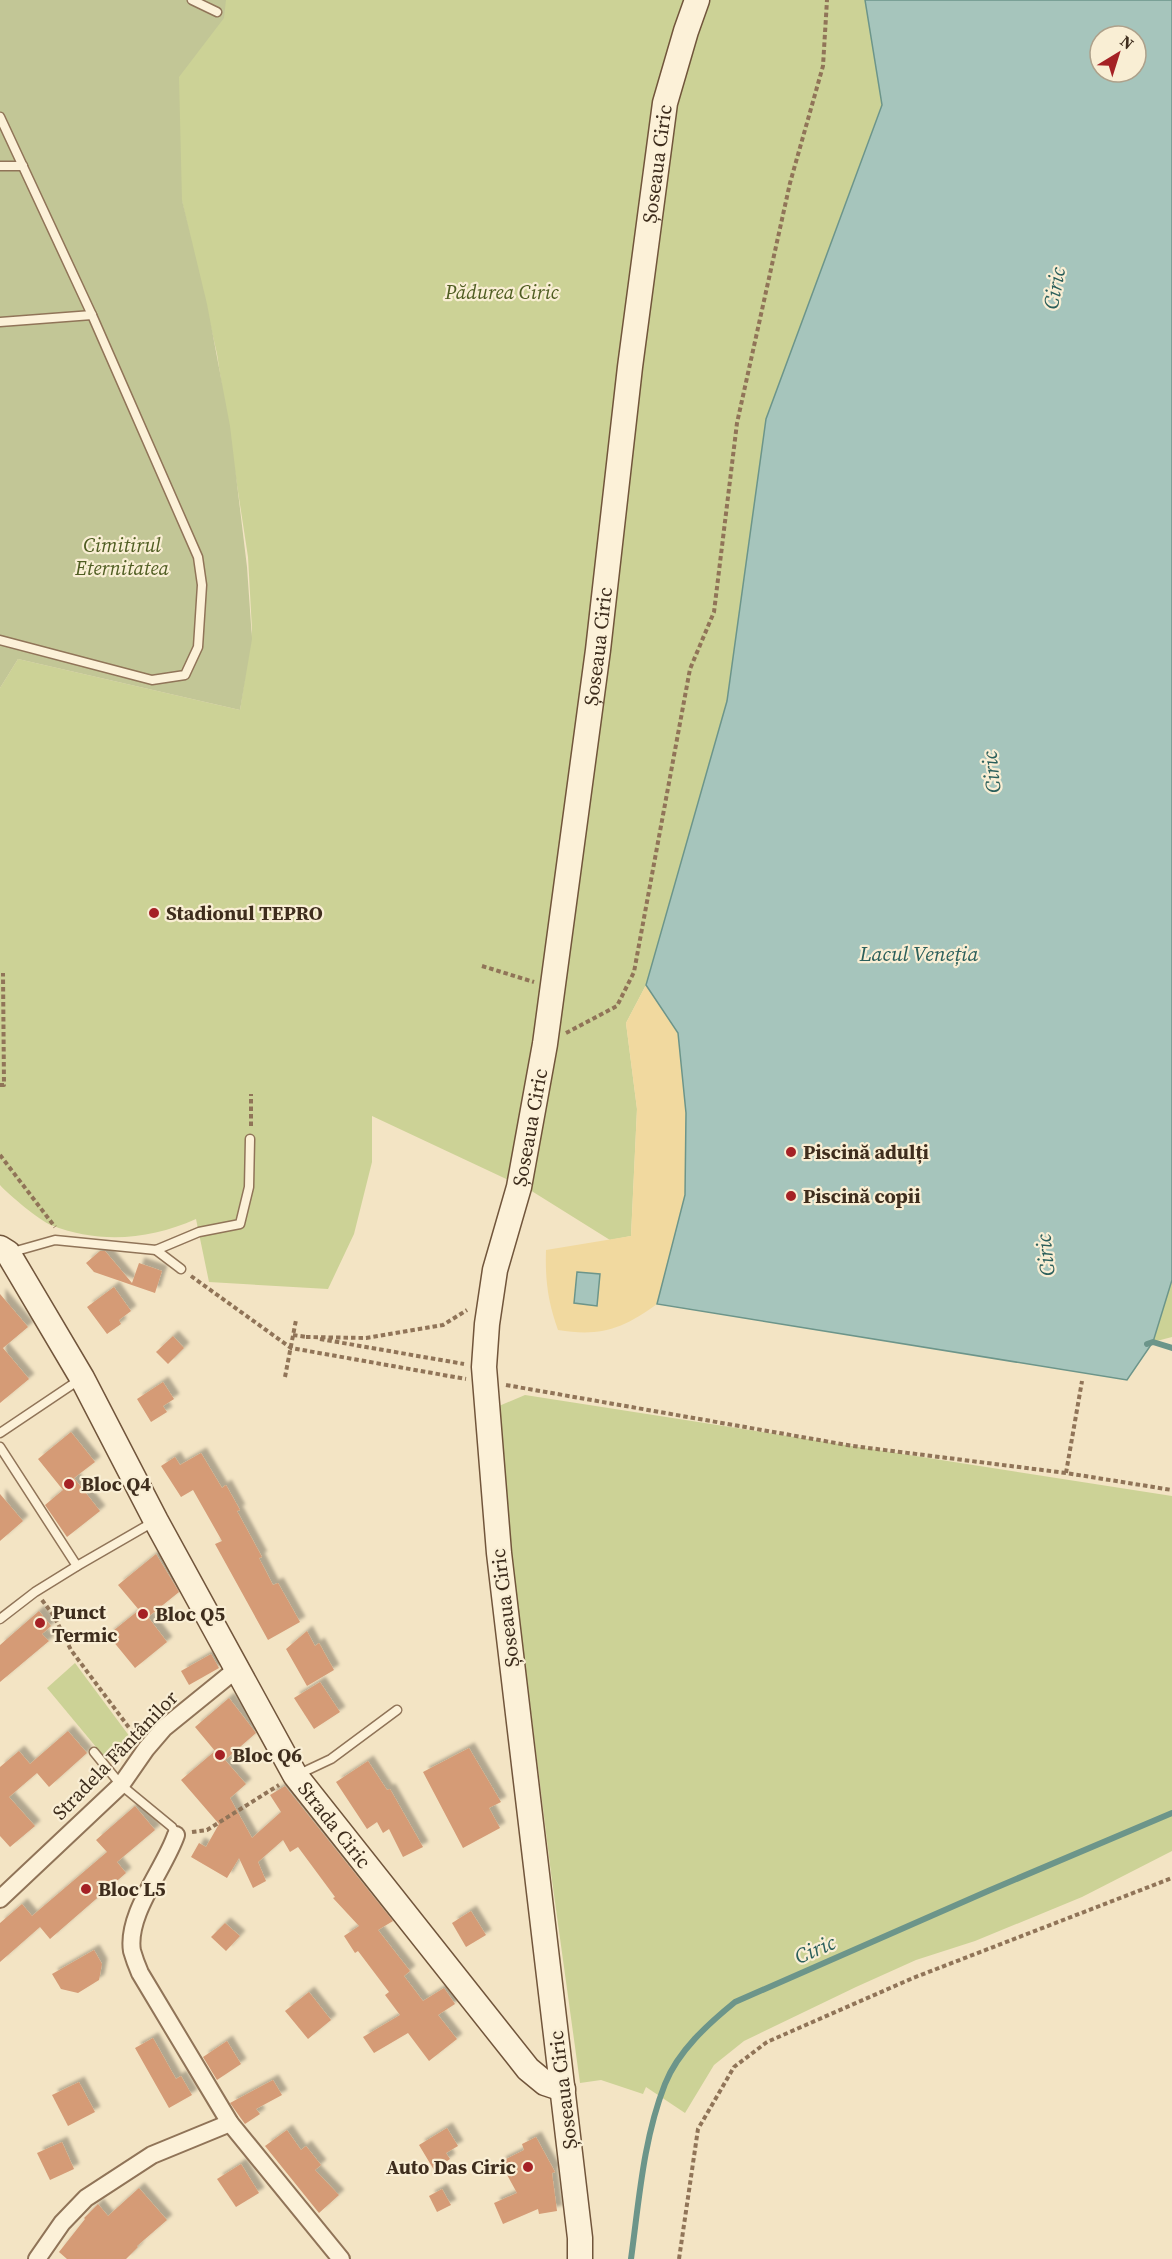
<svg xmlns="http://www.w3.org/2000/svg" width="1172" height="2259" font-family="'Source Serif 4',serif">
	<defs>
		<filter id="shadow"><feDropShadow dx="5.5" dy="-5.5" stdDeviation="1.5" flood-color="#0004"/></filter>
	</defs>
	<rect width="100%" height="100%" fill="#f3e4c4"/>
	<g fill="#ccd296">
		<path d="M225,0H865L882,104L766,419L727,701L646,985L626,1023L637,1109L631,1236L610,1240L530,1190L372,1116V1162L354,1234L328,1289L209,1282L196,1219C149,1240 99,1244 51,1225C40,1221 8,1194 0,1185V688L18,659L240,710L252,630L248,557L217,354L179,188L178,70Z"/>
		<path d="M1172,1280V1337L1153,1342Z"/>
		<path d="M525,1395L1172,1496V1851L1082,1897L975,1941L916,1960L856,1987L744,2041L714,2065L685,2113L646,2087L643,2094L601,2080L580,2083L551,1873L511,1550L499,1406Z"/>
		<path d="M75,1663L130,1737L106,1759L47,1688Z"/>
	</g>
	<path fill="#f1d99f" d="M646,985L678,1033L686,1113L685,1195L657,1304C623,1329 600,1337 558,1330C548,1302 545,1280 546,1250L631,1236L637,1109L626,1023Z"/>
	<path fill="#c2c696" d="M0,0H226L224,18L179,77L182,200L207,304L230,426L247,567L252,639L240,710L18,659L0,688Z"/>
	<g fill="#a6c5bc" stroke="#6c958a" stroke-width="1.5" fill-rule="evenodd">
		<path d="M865,0H1172V1280L1153,1342L1127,1380L657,1304L685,1195L686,1113L678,1033L646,985L727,701L766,419L882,105ZM1100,36H1136V72H1100Z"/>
		<path d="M577,1272L600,1274L597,1306L574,1303Z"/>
	</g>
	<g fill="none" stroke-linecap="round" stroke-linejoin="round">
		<g stroke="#6c958a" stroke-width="6">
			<path d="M1147,1344L1153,1342L1172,1348"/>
			<path d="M631,2259C639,2201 643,2140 665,2084C678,2051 708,2024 735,2002L988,1891L1172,1813"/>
		</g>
	</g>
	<g fill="#d59b76" filter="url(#shadow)">
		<path d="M100,1251H105L132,1283L139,1263L162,1271L155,1293L94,1272L86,1263Z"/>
		<path d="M114,1287L131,1311L119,1320L121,1324L107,1334L87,1307Z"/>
		<path d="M0,1294L28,1327L3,1348L29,1379L0,1403Z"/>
		<path d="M173,1336L184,1348L168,1364L156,1352Z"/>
		<path d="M163,1382L174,1399L163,1406L167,1412L151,1422L137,1399Z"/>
		<path d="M71,1432L95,1462L74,1478L100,1511L67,1537L45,1505L63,1490L38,1459Z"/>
		<path d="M201,1453L222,1488L226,1485L240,1510L237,1511L262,1557L259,1558L273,1585L278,1583L300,1622L268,1640L215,1544L222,1541L193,1490L181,1497L161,1466L175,1457L180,1465Z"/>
		<path d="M0,1494L23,1521L0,1541Z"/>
		<path d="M156,1554L179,1592L148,1617L167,1642L135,1668L108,1635L139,1610L118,1585Z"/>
		<path d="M39,1611L51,1626L42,1634L49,1641L0,1682V1645Z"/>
		<path d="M307,1631L315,1646L319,1643L334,1670L307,1686L286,1649Z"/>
		<path d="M211,1654L219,1668L189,1685L181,1671Z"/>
		<path d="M320,1682L340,1712L314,1729L294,1698Z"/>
		<path d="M229,1698L256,1733L225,1760L246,1784L230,1798L252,1838L281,1812L270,1795L285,1786L393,1921L378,1930L410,1971L404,1976L423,2001L444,1988L455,2004L438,2015L457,2039L429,2061L408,2033L374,2053L363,2037L400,2015L385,1995L389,1992L358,1951L355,1953L344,1936L359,1926L333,1898L335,1897L298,1847L290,1852L283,1840L258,1862L266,1881L253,1888L239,1858L227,1878L191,1857L199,1843L206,1847L219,1824L181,1780L215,1751L195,1727Z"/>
		<path d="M68,1731L87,1753L49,1787L37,1773L9,1797L35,1826L10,1847L0,1836V1767L19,1751L30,1764Z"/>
		<path d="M469,1748L501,1802L489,1808L500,1828L463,1848L423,1772Z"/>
		<path d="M368,1761L387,1790L390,1789L423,1847L403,1857L389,1829L383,1833L377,1822L367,1829L336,1782Z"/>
		<path d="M135,1806L155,1830L117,1862L126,1873L50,1939L40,1927L0,1962V1923L22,1904L32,1916L107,1852L96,1840Z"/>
		<path d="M471,1911L486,1935L466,1947L452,1923Z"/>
		<path d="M225,1923L240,1936L226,1951L211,1937Z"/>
		<path d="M94,1950L102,1964L99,1980L78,1993L61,1989L52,1974Z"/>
		<path d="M309,1992L331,2020L308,2039L285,2011Z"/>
		<path d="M153,2038L176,2079L181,2076L192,2095L169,2108L135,2048Z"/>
		<path d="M227,2041L241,2064L217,2080L203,2057Z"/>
		<path d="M273,2080L282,2095L256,2109L260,2114L245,2124L230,2103Z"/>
		<path d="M79,2082L95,2112L68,2126L52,2095Z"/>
		<path d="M447,2128L458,2146L446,2153L450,2159L434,2170L419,2145Z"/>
		<path d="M287,2130L301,2150L306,2146L321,2165L315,2170L339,2195L319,2213L265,2146Z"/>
		<path d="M536,2137L555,2172L552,2173L557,2211L539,2214L538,2209L503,2224L494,2203L517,2193L500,2162L524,2150L522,2144Z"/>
		<path d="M62,2142L74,2169L50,2180L37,2153Z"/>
		<path d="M241,2164L259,2193L236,2207L217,2179Z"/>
		<path d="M139,2188L167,2220L137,2246L138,2247L126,2259H67L59,2252L85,2219L84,2218L98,2204L108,2216Z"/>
		<path d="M442,2189L451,2205L437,2212L429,2196Z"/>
	</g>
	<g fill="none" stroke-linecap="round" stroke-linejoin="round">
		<defs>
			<g id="lane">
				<path d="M192,0L217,12"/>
				<path d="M0,117L92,315L198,557L202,585L198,647L185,675L152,680L0,640"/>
				<path d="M0,166H23"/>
				<path d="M0,322L92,315"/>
				<path d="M156,1250L181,1269"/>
				<path d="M9,1253L55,1240L156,1250L199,1232L240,1224L249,1187L250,1139"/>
				<path d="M0,1433L79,1380"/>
				<path d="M0,1447L77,1566L35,1592L0,1619"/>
				<path d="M77,1566L155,1521"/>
				<path d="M94,1752L121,1785L172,1827L176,1835"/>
				<path d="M297,1775L331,1759L397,1710"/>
			</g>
			<g id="street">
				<path d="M176,1835C165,1868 126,1914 132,1951C134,1958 137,1966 140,1973L230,2123L341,2259"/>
				<path d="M0,1899L121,1785L146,1749L164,1728L238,1668"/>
				<path d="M37,2259L62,2223L86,2198L152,2155L230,2123"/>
			</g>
			<g id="secondary">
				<path id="s1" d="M0,1248L8,1253L82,1378L156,1521L295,1775L528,2069L545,2083L563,2089"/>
				<path id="s2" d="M580,2259V2238L499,1553L484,1367L487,1324L495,1270L519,1187L545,1044L598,650L630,367L665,103L686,31L697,0"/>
			</g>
		</defs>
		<use href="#lane" stroke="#907458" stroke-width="11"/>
		<use href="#street" stroke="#907458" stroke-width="20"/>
		<use href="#secondary" stroke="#71553b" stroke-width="27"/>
		<g stroke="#907458" stroke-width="4" stroke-dasharray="4.5 3" stroke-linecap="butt">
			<path d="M482,966L534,982"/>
			<path d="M566,1033L617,1006L634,972L690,669L714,612L737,423L790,183L823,66L827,0"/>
			<path d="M0,1085H4L3,973"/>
			<path d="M251,1126V1094"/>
			<path d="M0,1155L55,1227"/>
			<path d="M191,1276L291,1348L466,1379"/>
			<path d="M293,1335L307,1337"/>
			<path d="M306,1337L366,1338L443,1325L467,1310"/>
			<path d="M320,1339L464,1364"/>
			<path d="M285,1377L296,1320"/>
			<path d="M506,1385L853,1446L1066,1473L1172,1490"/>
			<path d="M1066,1473L1082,1381"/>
			<path d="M42,1600L54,1616L71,1650L136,1737"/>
			<path d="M192,1832L207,1830L279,1785"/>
			<path d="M679,2259L698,2129L734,2067L767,2042L913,1978L1172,1878"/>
		</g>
		<use href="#lane" stroke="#fcf1d8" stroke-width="8"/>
		<use href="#street" stroke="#fcf1d8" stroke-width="16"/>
		<use href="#secondary" stroke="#fcf1d8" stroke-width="24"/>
	</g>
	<g fill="#a52125" stroke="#f9eed4" stroke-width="2">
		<circle cx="154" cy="913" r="6"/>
		<circle cx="791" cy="1152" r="6"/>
		<circle cx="791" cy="1196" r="6"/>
		<circle cx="69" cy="1484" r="6"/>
		<circle cx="143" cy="1614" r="6"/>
		<circle cx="40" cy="1623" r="6"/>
		<circle cx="220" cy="1755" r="6"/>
		<circle cx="86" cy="1889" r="6"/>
		<circle cx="528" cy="2167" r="6"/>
	</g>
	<g text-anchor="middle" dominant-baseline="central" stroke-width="4.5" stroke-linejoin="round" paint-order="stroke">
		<g font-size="20" fill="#3e2d1d" stroke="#f9eed4">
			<text stroke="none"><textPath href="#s2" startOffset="2114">Șoseaua Ciric</textPath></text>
			<text stroke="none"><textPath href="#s2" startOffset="1628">Șoseaua Ciric</textPath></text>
			<text stroke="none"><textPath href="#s2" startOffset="1142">Șoseaua Ciric</textPath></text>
			<text transform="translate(505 1608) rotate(-97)">Șoseaua Ciric</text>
			<text transform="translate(115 1755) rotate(-46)">Stradela Fântânilor</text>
			<text stroke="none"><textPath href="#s1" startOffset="669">Strada Ciric</textPath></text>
			<text transform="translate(563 2090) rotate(-97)">Șoseaua Ciric</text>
		</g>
		<g font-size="20" font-style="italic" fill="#4f5d22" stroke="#f9eed4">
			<text x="502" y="292">Pădurea Ciric</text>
			<text x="122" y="545">Cimitirul<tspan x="122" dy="23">Eternitatea</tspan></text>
		</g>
		<g font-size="20" font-weight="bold" fill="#3e2d1d" stroke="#f9eed4" text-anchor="start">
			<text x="166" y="913">Stadionul TEPRO</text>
			<text x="803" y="1152">Piscină adulți</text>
			<text x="803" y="1196">Piscină copii</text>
			<text x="81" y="1484">Bloc Q4</text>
			<text x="52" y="1612">Punct<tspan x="52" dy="23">Termic</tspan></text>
			<text x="155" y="1614">Bloc Q5</text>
			<text x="232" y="1755">Bloc Q6</text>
			<text x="98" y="1889">Bloc L5</text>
			<text x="516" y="2167" text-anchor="end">Auto Das Ciric</text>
		</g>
		<g font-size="21" font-style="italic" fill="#2b5f5b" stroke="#f9eed4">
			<text transform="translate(1054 288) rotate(-79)">Ciric</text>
			<text transform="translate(991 772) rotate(-96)">Ciric</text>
			<text x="919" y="953">Lacul Veneția</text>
			<text transform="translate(1045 1255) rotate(-96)">Ciric</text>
			<text transform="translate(815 1949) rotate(-23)">Ciric</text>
		</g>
	</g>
	<g transform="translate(1118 54) rotate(38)"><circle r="28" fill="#f9eed4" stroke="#aea18b" stroke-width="1.5"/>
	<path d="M0-4.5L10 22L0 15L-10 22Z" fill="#a52125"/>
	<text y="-9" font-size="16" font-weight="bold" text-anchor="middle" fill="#3e2d1d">N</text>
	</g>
</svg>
